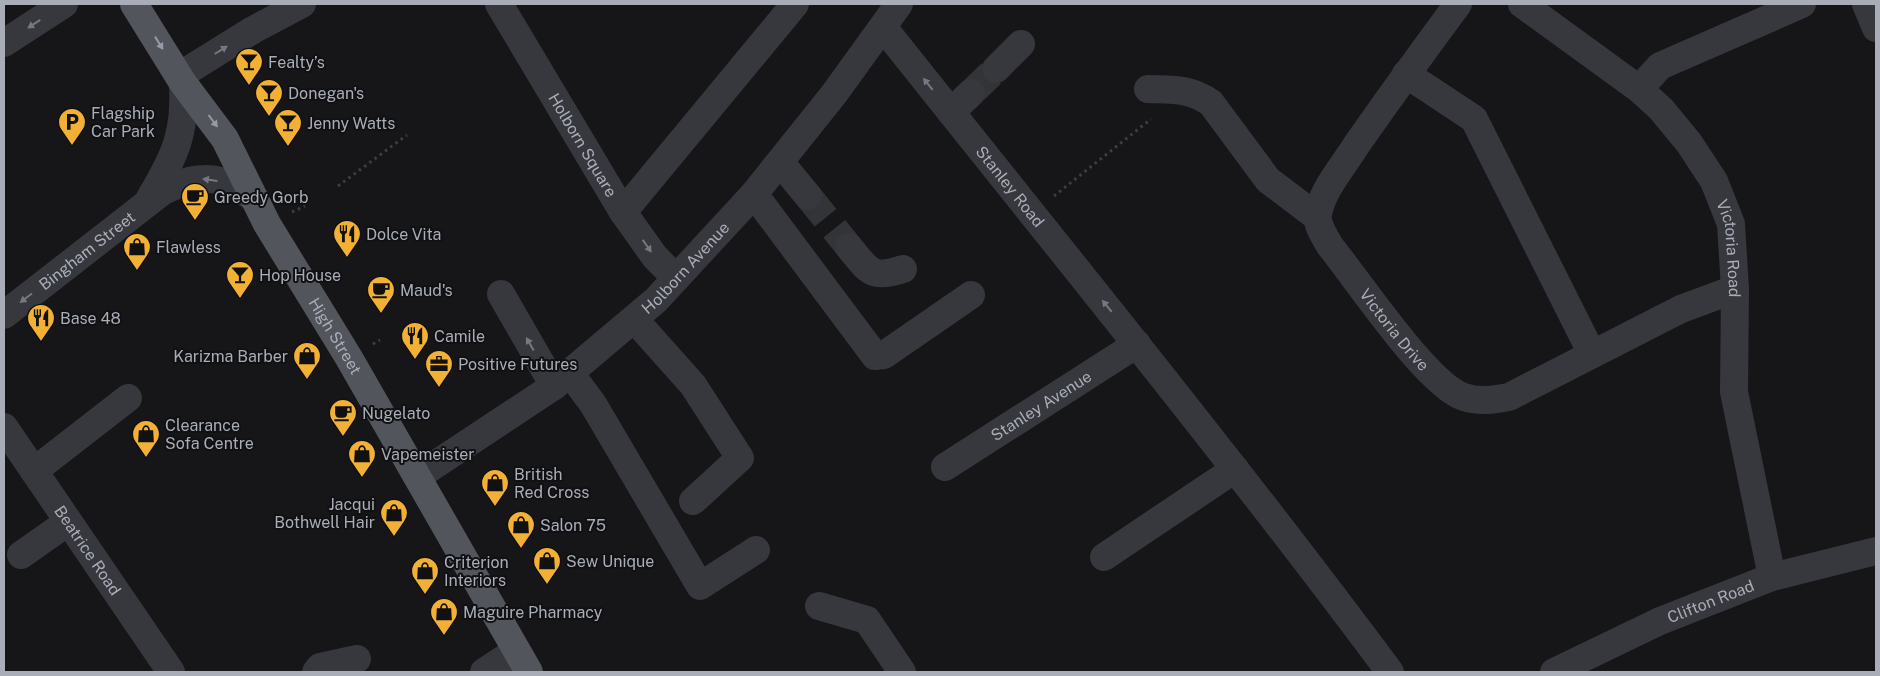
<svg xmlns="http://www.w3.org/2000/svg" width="1880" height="676" font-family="'Public Sans',sans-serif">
	<rect width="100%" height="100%" fill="#161618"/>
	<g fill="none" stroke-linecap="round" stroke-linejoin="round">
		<g stroke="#333438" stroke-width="28" stroke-dasharray="28 14" stroke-linecap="butt">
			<path d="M971,93L996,69"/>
			<path d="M808,196L849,247"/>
		</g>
		<g stroke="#3d3f44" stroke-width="3" stroke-dasharray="2.5 4" stroke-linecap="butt">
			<path d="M338,186L407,135"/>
			<path d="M1054,196L1151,119"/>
			<path d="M292,212L305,206"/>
			<path d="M373,344L380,340"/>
		</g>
		<g stroke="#37383d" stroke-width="28">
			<path id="s1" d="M499,4L623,212L655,257L676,278"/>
			<path id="s2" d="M1458,4C1424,50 1390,97 1357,144C1344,165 1322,190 1318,214C1316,225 1325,237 1330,246C1357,279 1427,385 1464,397C1479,402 1493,400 1509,397L1681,309L1735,289"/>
			<path id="s3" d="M1522,4L1639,89L1661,109L1689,143L1714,181L1731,224L1735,289L1734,392L1772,577"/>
			<path d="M1866,4L1876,28"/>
			<path id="s4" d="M883,27C1053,241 1227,453 1390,672"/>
			<path d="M4,43L64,4"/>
			<path d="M996,69L1021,44"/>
			<path d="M1406,74L1474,119L1592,354"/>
			<path d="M179,76L253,30L302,4"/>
			<path d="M1148,89C1173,90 1190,88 1211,103L1268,180L1317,217"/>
			<path d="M1639,89L1660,66L1802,4"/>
			<path d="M951,112L971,93"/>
			<path d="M780,162L808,196"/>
			<path d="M754,194L875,356L884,355L971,295"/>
			<path d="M150,198C175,156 186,133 183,83"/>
			<path d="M623,212L795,4"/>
			<path d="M849,247C868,270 871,280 903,269"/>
			<path d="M501,294L554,386"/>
			<path id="s5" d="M4,315L163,191C186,180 209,173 234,186C241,189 247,194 254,198"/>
			<path d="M635,320L693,385L740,458L693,501"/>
			<path d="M570,373L593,404L700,586L756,550"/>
			<path id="s6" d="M4,427L171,672"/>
			<path id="s7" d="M945,467L1137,344"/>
			<path d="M34,471L128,398"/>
			<path id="s8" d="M418,476L554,386L656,300L754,194L834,94L899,4"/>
			<path d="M21,555L68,522"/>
			<path d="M1104,557L1235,469"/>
			<path d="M819,606L867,620L902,672"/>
			<path d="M316,672L320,667L357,659"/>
			<path d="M484,672L516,651"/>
			<path id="s9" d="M1554,672L1660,621L1772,577L1876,551"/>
		</g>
		<path stroke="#53555c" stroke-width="28" id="s10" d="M134,4L183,83L225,139L267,224L349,358L529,672"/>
	</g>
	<defs><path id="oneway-solid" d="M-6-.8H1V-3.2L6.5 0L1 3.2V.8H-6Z" transform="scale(1.25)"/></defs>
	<g fill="#757881">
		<use href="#oneway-solid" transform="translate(34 24) rotate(147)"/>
		<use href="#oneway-solid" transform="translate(221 50) rotate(-32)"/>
		<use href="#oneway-solid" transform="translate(928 84) rotate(-129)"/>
		<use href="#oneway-solid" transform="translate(210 180) rotate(-172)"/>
		<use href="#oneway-solid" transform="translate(647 246) rotate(55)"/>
		<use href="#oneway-solid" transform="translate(26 298) rotate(143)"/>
		<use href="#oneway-solid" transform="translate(1107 306) rotate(-129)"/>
		<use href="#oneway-solid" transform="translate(530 344) rotate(-120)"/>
	</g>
	<g fill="#979ba6">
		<use href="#oneway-solid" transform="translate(159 43) rotate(58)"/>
		<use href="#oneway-solid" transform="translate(213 121) rotate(53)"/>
	</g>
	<defs>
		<symbol id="bar-pin" viewBox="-11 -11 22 30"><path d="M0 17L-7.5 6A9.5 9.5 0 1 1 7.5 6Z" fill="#f2b134" stroke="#111113"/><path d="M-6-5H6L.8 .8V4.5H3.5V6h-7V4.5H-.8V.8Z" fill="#111"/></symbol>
		<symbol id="parking-pin" viewBox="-11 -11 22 30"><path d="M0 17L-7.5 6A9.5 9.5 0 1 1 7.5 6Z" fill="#f2b134" stroke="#111113"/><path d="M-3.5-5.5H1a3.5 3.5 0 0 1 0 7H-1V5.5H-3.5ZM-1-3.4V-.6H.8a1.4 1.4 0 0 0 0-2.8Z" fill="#111"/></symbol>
		<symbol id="cafe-pin" viewBox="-11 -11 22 30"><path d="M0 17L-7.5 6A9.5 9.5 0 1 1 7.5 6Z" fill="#f2b134" stroke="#111113"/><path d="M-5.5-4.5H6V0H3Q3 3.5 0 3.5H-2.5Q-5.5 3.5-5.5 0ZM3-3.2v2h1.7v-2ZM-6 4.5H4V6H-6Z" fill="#111"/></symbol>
		<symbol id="restaurant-pin" viewBox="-11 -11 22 30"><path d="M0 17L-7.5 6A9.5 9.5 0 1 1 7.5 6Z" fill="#f2b134" stroke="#111113"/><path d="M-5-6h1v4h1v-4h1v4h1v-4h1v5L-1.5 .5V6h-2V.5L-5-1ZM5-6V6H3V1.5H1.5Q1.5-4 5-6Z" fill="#111"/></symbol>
		<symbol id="shop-pin" viewBox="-11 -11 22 30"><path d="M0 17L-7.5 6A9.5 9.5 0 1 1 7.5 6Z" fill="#f2b134" stroke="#111113"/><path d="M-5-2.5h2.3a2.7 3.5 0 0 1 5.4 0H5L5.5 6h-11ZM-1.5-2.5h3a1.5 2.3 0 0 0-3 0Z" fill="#111"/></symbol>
		<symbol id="office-pin" viewBox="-11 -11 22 30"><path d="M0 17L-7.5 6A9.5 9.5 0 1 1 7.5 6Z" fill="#f2b134" stroke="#111113"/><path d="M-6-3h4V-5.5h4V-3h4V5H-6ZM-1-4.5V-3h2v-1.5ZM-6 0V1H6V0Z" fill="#111"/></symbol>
	</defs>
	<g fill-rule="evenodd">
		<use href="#bar-pin" x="233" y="46" width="32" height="43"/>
		<use href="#bar-pin" x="253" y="77" width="32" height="43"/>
		<use href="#parking-pin" x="56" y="106" width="32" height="43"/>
		<use href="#bar-pin" x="272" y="107" width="32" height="43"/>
		<use href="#cafe-pin" x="179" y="181" width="32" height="43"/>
		<use href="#restaurant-pin" x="331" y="218" width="32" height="43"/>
		<use href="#shop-pin" x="121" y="231" width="32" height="43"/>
		<use href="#bar-pin" x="224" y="259" width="32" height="43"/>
		<use href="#cafe-pin" x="365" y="274" width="32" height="43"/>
		<use href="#restaurant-pin" x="25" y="302" width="32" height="43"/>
		<use href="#restaurant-pin" x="399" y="320" width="32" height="43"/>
		<use href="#shop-pin" x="291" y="340" width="32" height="43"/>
		<use href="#office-pin" x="423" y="348" width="32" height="43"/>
		<use href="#cafe-pin" x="327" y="397" width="32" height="43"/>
		<use href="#shop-pin" x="130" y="418" width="32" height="43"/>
		<use href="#shop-pin" x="346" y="438" width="32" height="43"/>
		<use href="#shop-pin" x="479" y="467" width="32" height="43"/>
		<use href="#shop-pin" x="378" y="497" width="32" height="43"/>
		<use href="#shop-pin" x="505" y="509" width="32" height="43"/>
		<use href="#shop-pin" x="531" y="545" width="32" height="43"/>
		<use href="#shop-pin" x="409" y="555" width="32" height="43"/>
		<use href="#shop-pin" x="428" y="596" width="32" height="43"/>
	</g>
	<g text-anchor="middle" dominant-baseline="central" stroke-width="4" stroke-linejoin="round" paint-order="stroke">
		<g font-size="16" fill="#a8adb8" stroke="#111113" text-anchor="start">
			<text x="268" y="62">Fealty’s</text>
			<text x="288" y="93">Donegan's</text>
			<text x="91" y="113">Flagship<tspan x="91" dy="18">Car Park</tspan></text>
			<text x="307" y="123">Jenny Watts</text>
			<text x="214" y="197">Greedy Gorb</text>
			<text x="366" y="234">Dolce Vita</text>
			<text x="156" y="247">Flawless</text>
			<text x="259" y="275">Hop House</text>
			<text x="400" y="290">Maud's</text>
			<text x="60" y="318">Base 48</text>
			<text x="434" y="336">Camile</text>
			<text x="288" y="356" text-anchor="end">Karizma Barber</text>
			<text x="458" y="364">Positive Futures</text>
			<text x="362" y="413">Nugelato</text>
			<text x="165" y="425">Clearance<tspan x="165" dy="18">Sofa Centre</tspan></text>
			<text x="381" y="454">Vapemeister</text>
			<text x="514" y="474">British<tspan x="514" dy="18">Red Cross</tspan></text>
			<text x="375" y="504" text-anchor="end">Jacqui<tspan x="375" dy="18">Bothwell Hair</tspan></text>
			<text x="540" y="525">Salon 75</text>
			<text x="566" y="561">Sew Unique</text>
			<text x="444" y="562">Criterion<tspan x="444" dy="18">Interiors</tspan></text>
			<text x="463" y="612">Maguire Pharmacy</text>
		</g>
		<g font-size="16" fill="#a8adb8" stroke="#111113">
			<text stroke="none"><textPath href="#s1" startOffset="164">Holborn Square</textPath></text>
			<text stroke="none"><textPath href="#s4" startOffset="204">Stanley Road</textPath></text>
			<text stroke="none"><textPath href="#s3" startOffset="334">Victoria Road</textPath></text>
			<text stroke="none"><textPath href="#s5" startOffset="105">Bingham Street</textPath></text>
			<text stroke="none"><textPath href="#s8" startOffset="340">Holborn Avenue</textPath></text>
			<text stroke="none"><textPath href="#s2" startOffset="394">Victoria Drive</textPath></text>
			<text stroke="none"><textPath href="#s10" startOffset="389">High Street</textPath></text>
			<text stroke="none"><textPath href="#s7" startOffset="114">Stanley Avenue</textPath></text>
			<text stroke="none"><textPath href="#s6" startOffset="149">Beatrice Road</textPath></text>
			<text stroke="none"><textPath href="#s9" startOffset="172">Clifton Road</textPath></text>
		</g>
	</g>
	<rect width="1880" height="676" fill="none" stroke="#a8adb8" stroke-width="10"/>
</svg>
